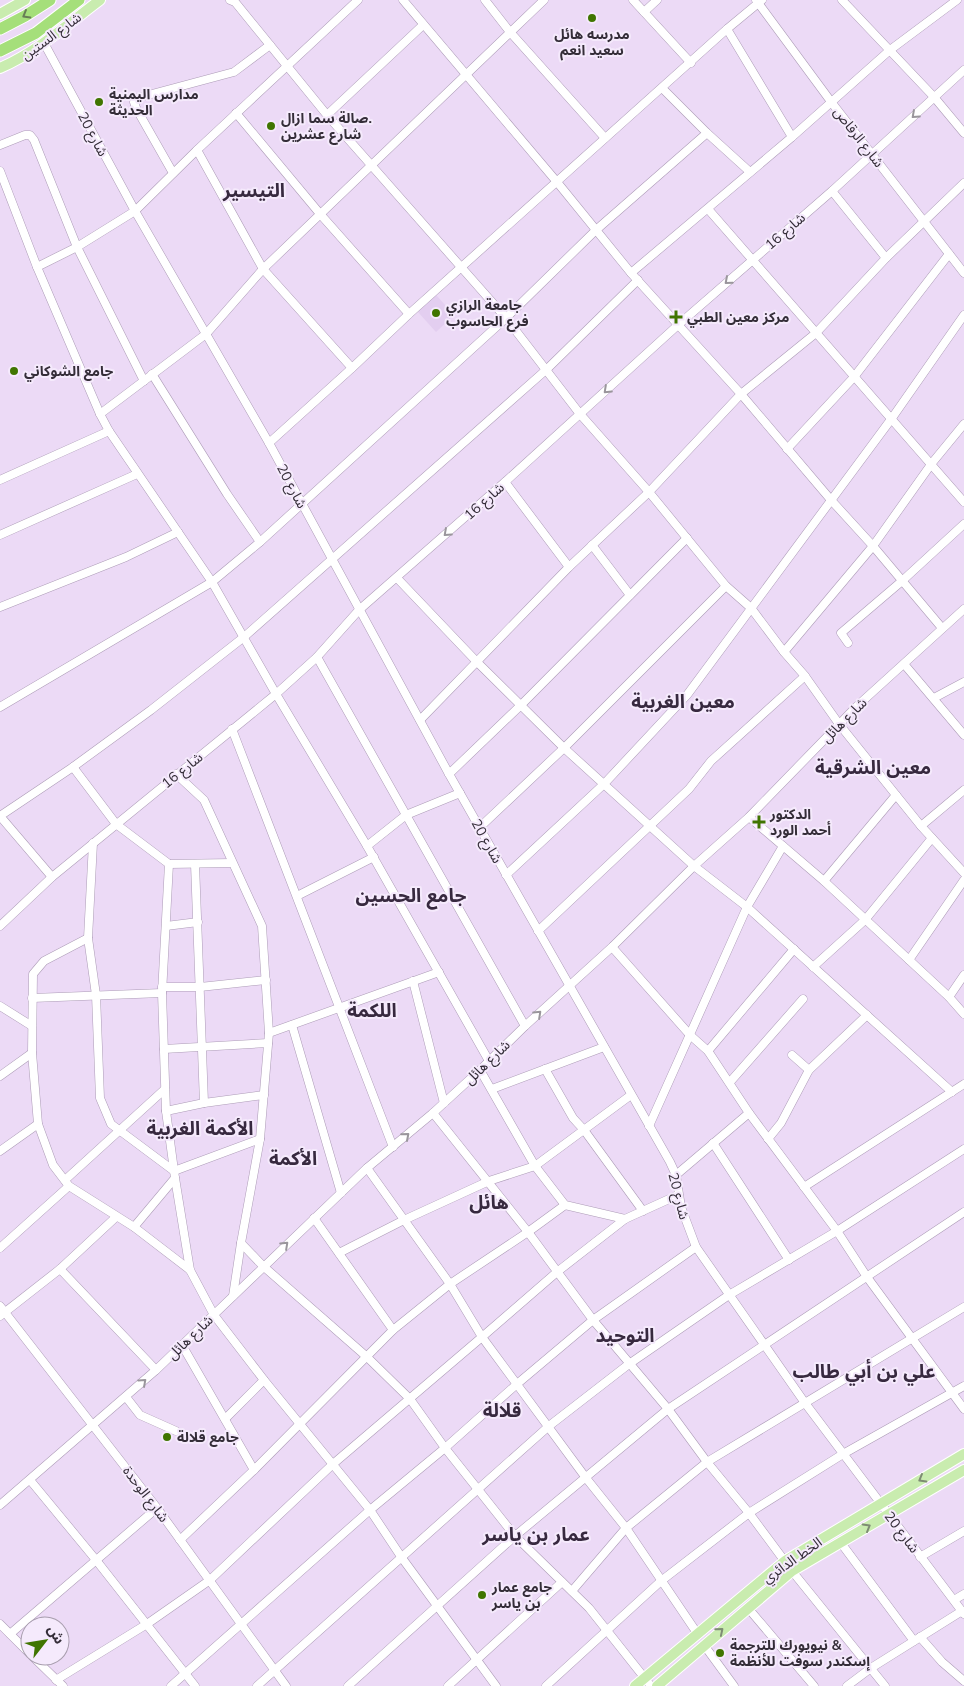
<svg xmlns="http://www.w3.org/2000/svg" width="964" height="1686" font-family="Mulish,'Noto Sans Arabic',sans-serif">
	<rect width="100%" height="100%" fill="#ecdaf6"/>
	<path fill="#e3cef0" d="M436,295L454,315L436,332L418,312Z"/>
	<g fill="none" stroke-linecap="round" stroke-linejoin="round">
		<defs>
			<g id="minor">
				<path d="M230,0L235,2L327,115L506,318L580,414L649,492L726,586L751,608L784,652L805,676L839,724L896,795L921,826L964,873"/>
				<path d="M403,0L557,182L631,273L741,394L831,500L873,546L942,628"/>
				<path d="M485,0L510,32L605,138"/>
				<path d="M633,0L691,63"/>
				<path d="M756,0L832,103L964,273"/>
				<path d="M842,0L934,97L964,133"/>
				<path d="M644,12L657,0"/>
				<path d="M727,29L792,137"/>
				<path d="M44,43L135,211L269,443L449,774L670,1162L676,1175L681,1207L696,1247L805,1403L964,1614"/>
				<path d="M662,88L707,133L750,172"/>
				<path d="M236,113L321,215L409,314"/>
				<path d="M327,115L423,25"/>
				<path d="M0,145L25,135H30L34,140L77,247L144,381"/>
				<path d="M197,150L263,269L352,368"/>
				<path d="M0,171L37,267L100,414L109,431L212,582L276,694L367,846L489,1061"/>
				<path d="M173,173L136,108L134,102L137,98L234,72L270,45"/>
				<path d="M832,191L886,258"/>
				<path d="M708,209L964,502"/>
				<path d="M37,267L77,247L135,211L197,150L358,0"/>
				<path d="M631,273L792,137L890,50L957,0"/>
				<path d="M152,374L227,494L260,542"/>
				<path d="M100,414L206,334L263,269L544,0"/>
				<path d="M269,443L352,368L409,314L727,29L762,0"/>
				<path d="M787,449L854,377L949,254"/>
				<path d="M0,480L109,431"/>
				<path d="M505,482L569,567"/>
				<path d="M0,535L137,474"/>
				<path d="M592,545L630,595"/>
				<path d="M397,578L477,662L564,748L694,866L747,907L952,1092"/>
				<path d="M0,607L126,557L178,532"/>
				<path d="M848,643L841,633L902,581L964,524"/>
				<path d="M784,652L873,546L932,463L964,424"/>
				<path d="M317,657L525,1026"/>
				<path d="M904,664L964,735"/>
				<path d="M934,698L964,682"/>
				<path d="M0,707L212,582L260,542L506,318L596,230L707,133"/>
				<path d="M420,720L569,567L649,492L741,394L816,333L886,258L964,183"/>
				<path d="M232,729L393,1147"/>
				<path d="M73,767L116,824L169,864L162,993L166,1111L175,1178L190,1270L214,1315L264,1380L370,1510L402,1558L496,1686"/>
				<path d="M176,774L204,800L262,926L269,1033L260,1139L241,1243L263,1266L367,1357L410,1399L445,1448L515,1536L589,1608L651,1686"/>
				<path d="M449,774L521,705L687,538"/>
				<path d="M749,817L824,881L949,997L964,1014"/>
				<path d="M921,826L964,790"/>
				<path d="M479,828L564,748L726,586"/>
				<path d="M93,843L88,938L96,995L100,1098L111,1124L174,1171L260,1139"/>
				<path d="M367,846L406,815L460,793"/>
				<path d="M169,864L232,863"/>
				<path d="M195,864L204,1103"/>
				<path d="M506,875L604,784L687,695L892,418L964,315"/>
				<path d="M52,877L0,816L73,767L151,710L244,637L547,369L638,280"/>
				<path d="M824,881L896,795"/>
				<path d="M297,896L374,857"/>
				<path d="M0,926L52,877L276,694L317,657L359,610L505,482L678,325L832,191L964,70"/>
				<path d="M166,926L198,922"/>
				<path d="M538,931L689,789L711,761L805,676"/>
				<path d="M88,938L44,961L33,974L32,1053L38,1124L53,1165L69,1186L134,1227L190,1270"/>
				<path d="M612,947L690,1035L708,1051L749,1113L837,1231L867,1277L964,1409"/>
				<path d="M909,960L964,880"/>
				<path d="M813,967L865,920L932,838"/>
				<path d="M413,981L444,1103"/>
				<path d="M162,987H200L266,980"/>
				<path d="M949,997L964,975"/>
				<path d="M32,998L162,993"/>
				<path d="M0,1006L32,1026"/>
				<path d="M292,1025L341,1193"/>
				<path d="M269,1033L439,972"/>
				<path d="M164,1049L268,1043"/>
				<path d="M708,1051L794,949"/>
				<path d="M545,1069L573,1118L584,1130L643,1211"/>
				<path d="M480,1070L535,1166L565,1205L625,1219"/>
				<path d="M809,1070L867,1015"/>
				<path d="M0,1076L32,1053"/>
				<path d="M730,1082L803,999"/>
				<path d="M492,1089L604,1047"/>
				<path d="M166,1111L204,1103L264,1095"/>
				<path d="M433,1113L528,1232L593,1320L668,1409L707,1462L749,1513L792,1571L885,1686"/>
				<path d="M649,1126L747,907L783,846"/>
				<path d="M768,1139L781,1123L809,1070L792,1055"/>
				<path d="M713,1143L789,1260"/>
				<path d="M0,1151L38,1124"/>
				<path d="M367,1168L450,1284L482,1337L586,1478L626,1528L697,1633"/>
				<path d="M676,1175L749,1113"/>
				<path d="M65,1180L165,1089"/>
				<path d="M804,1187L964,1084"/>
				<path d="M314,1218L393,1330"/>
				<path d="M134,1227L175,1178"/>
				<path d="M0,1248L69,1186"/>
				<path d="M339,1253L404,1220L489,1181L535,1166L631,1095"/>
				<path d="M60,1269L156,1370"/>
				<path d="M233,1296L241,1243"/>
				<path d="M0,1306L157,1508L286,1686"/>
				<path d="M0,1316L60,1269L116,1217"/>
				<path d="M182,1345L254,1470"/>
				<path d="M126,1397L140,1415L176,1431"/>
				<path d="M225,1419L264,1380"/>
				<path d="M30,1480L96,1560L195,1686"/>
				<path d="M0,1505L156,1370L367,1168L433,1113L480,1070L525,1026L612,947L694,866L749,817L856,707L964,609"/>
				<path d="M180,1540L254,1470L393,1330L450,1284L528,1232L565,1205"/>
				<path d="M841,1543L914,1641"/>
				<path d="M920,1557L964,1531"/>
				<path d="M572,1591L626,1528L707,1462L964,1307"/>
				<path d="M954,1600L964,1594"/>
				<path d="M748,1608L814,1686"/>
				<path d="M0,1624L30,1654"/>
				<path d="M10,1634L157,1508"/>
				<path d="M920,1637L942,1662L964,1681"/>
				<path d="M704,1645L734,1686"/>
				<path d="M32,1656L63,1686"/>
				<path d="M56,1680L147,1624L210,1580L333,1464L482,1337L557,1272L625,1219L678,1195"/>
				<path d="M171,1686L370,1510L445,1448L517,1384L593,1320L696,1247"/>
				<path d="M257,1686L549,1426L629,1364L729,1295L837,1231L964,1149"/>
				<path d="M348,1686L515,1536L668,1409L964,1212"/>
				<path d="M448,1686L562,1582"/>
				<path d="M546,1686L661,1581L749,1513L843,1454L964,1386"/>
				<path d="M847,1686L871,1668L962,1611"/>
			</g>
			<g id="major">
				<path d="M0,14L25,0"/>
				<path d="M0,68C37,52 68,24 100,0"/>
				<path d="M635,1686L785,1561L964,1454"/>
				<path d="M657,1686L792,1571L964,1470"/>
			</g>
			<g id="highway">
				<path d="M0,29L25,16L50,0"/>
				<path d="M0,51L36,33L79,0"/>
			</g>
		</defs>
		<use href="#minor" stroke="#ad9cb7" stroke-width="9"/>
		<use href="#major" stroke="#fff" stroke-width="12"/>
		<use href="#highway" stroke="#fff" stroke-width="13"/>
		<use href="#minor" stroke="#fff" stroke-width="8"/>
		<use href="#major" stroke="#c9ecaf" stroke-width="10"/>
		<use href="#highway" stroke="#a5df7a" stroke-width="11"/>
	</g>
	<defs><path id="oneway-chevron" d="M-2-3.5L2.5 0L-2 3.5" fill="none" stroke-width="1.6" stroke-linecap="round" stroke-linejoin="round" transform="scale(1.25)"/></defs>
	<use stroke="#677d56" href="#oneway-chevron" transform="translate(26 15) rotate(150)"/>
	<g stroke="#9a969c">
		<use href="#oneway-chevron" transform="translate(915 115) rotate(138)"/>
		<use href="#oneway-chevron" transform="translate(728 281) rotate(139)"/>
		<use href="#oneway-chevron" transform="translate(607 390) rotate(137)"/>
		<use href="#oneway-chevron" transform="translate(447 533) rotate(138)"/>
		<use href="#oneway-chevron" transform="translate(538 1014) rotate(-43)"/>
		<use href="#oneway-chevron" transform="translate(406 1136) rotate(-41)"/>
		<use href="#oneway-chevron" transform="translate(285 1245) rotate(-43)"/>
		<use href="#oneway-chevron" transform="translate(143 1382) rotate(-42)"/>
	</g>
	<g stroke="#7e8c74">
		<use href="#oneway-chevron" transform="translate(922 1479) rotate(150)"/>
		<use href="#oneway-chevron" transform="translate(867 1527) rotate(-30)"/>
		<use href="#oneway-chevron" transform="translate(720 1631) rotate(-40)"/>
	</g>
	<g fill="#407500" stroke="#f5eafc" stroke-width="2">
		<circle cx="592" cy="18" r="5"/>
		<circle cx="99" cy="102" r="5"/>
		<circle cx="271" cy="126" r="5"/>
		<circle cx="436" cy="313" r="5"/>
		<path d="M673.5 309.5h5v5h5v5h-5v5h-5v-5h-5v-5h5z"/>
		<circle cx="14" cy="371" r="5"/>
		<path d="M756.5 814.5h5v5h5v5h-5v5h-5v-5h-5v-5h5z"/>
		<circle cx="167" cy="1437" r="5"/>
		<circle cx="482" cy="1595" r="5"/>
		<circle cx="720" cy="1653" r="5"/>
	</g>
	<g text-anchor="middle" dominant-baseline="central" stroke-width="4" stroke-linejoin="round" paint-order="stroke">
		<g font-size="14" font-weight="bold" fill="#342d38" stroke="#f5eafc" text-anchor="start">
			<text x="592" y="34" text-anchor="middle">مدرسه هائل<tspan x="592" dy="16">سعيد انعم</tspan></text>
			<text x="109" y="94">مدارس اليمنية<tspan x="109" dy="16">الحديثة</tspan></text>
			<text x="281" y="118">صالة سما ازال.<tspan x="281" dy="16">شارع عشرين</tspan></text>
			<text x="446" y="305">جامعة الرازي<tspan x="446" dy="16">فرع الحاسوب</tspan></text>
			<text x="687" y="317">مركز معين الطبي</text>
			<text x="24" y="371">جامع الشوكاني</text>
			<text x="770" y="814">الدكتور<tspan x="770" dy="16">أحمد الورد</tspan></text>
			<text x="177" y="1437">جامع قلالة</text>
			<text x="492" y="1587">جامع عمار<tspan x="492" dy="16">بن ياسر</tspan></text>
			<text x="730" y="1645">نيويورك للترجمة &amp;<tspan x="730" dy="16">إسكندر سوفت للأنظمة</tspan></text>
		</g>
		<g font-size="14" fill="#342d38" stroke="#f5eafc">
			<text transform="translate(51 36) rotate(-36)">شارع الستين</text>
			<text transform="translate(93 134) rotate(62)">شارع 20</text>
			<text transform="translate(859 137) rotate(52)">شارع الرقاص</text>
			<text transform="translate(785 231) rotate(-41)">شارع 16</text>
			<text transform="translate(292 486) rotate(62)">شارع 20</text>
			<text transform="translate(484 501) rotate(-42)">شارع 16</text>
			<text transform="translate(844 720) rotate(-45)">شارع هائل</text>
			<text transform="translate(182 770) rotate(-39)">شارع 16</text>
			<text transform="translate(487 841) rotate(61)">شارع 20</text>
			<text transform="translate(487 1062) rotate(-44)">شارع هائل</text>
			<text transform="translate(679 1196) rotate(76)">شارع 20</text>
			<text transform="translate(190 1337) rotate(-44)">شارع هائل</text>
			<text transform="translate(146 1494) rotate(53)">شارع الوحدة</text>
			<text transform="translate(902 1532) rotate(53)">شارع 20</text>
			<text transform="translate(792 1560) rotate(-35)">الخط الدائري</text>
		</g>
		<g font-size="19" font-weight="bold" fill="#37293f" stroke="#f5eafc">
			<text x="254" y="190">التيسير</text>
			<text x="683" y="701">معين الغربية</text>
			<text x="873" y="767">معين الشرقية</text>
			<text x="411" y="895">جامع الحسين</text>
			<text x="372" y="1010">اللكمة</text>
			<text x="200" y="1128">الأكمة الغربية</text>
			<text x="293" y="1158">الأكمة</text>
			<text x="489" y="1202">هائل</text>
			<text x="625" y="1335">التوحيد</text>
			<text x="864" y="1371">علي بن أبي طالب</text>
			<text x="502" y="1410">قلالة</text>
			<text x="536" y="1534">عمار بن ياسر</text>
		</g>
	</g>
	<g transform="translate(45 1641) rotate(59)"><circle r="24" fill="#f5eafc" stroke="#a89eae"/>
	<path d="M0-4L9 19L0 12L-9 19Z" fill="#407500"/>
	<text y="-8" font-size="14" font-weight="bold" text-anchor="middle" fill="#342d38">ش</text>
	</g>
</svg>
